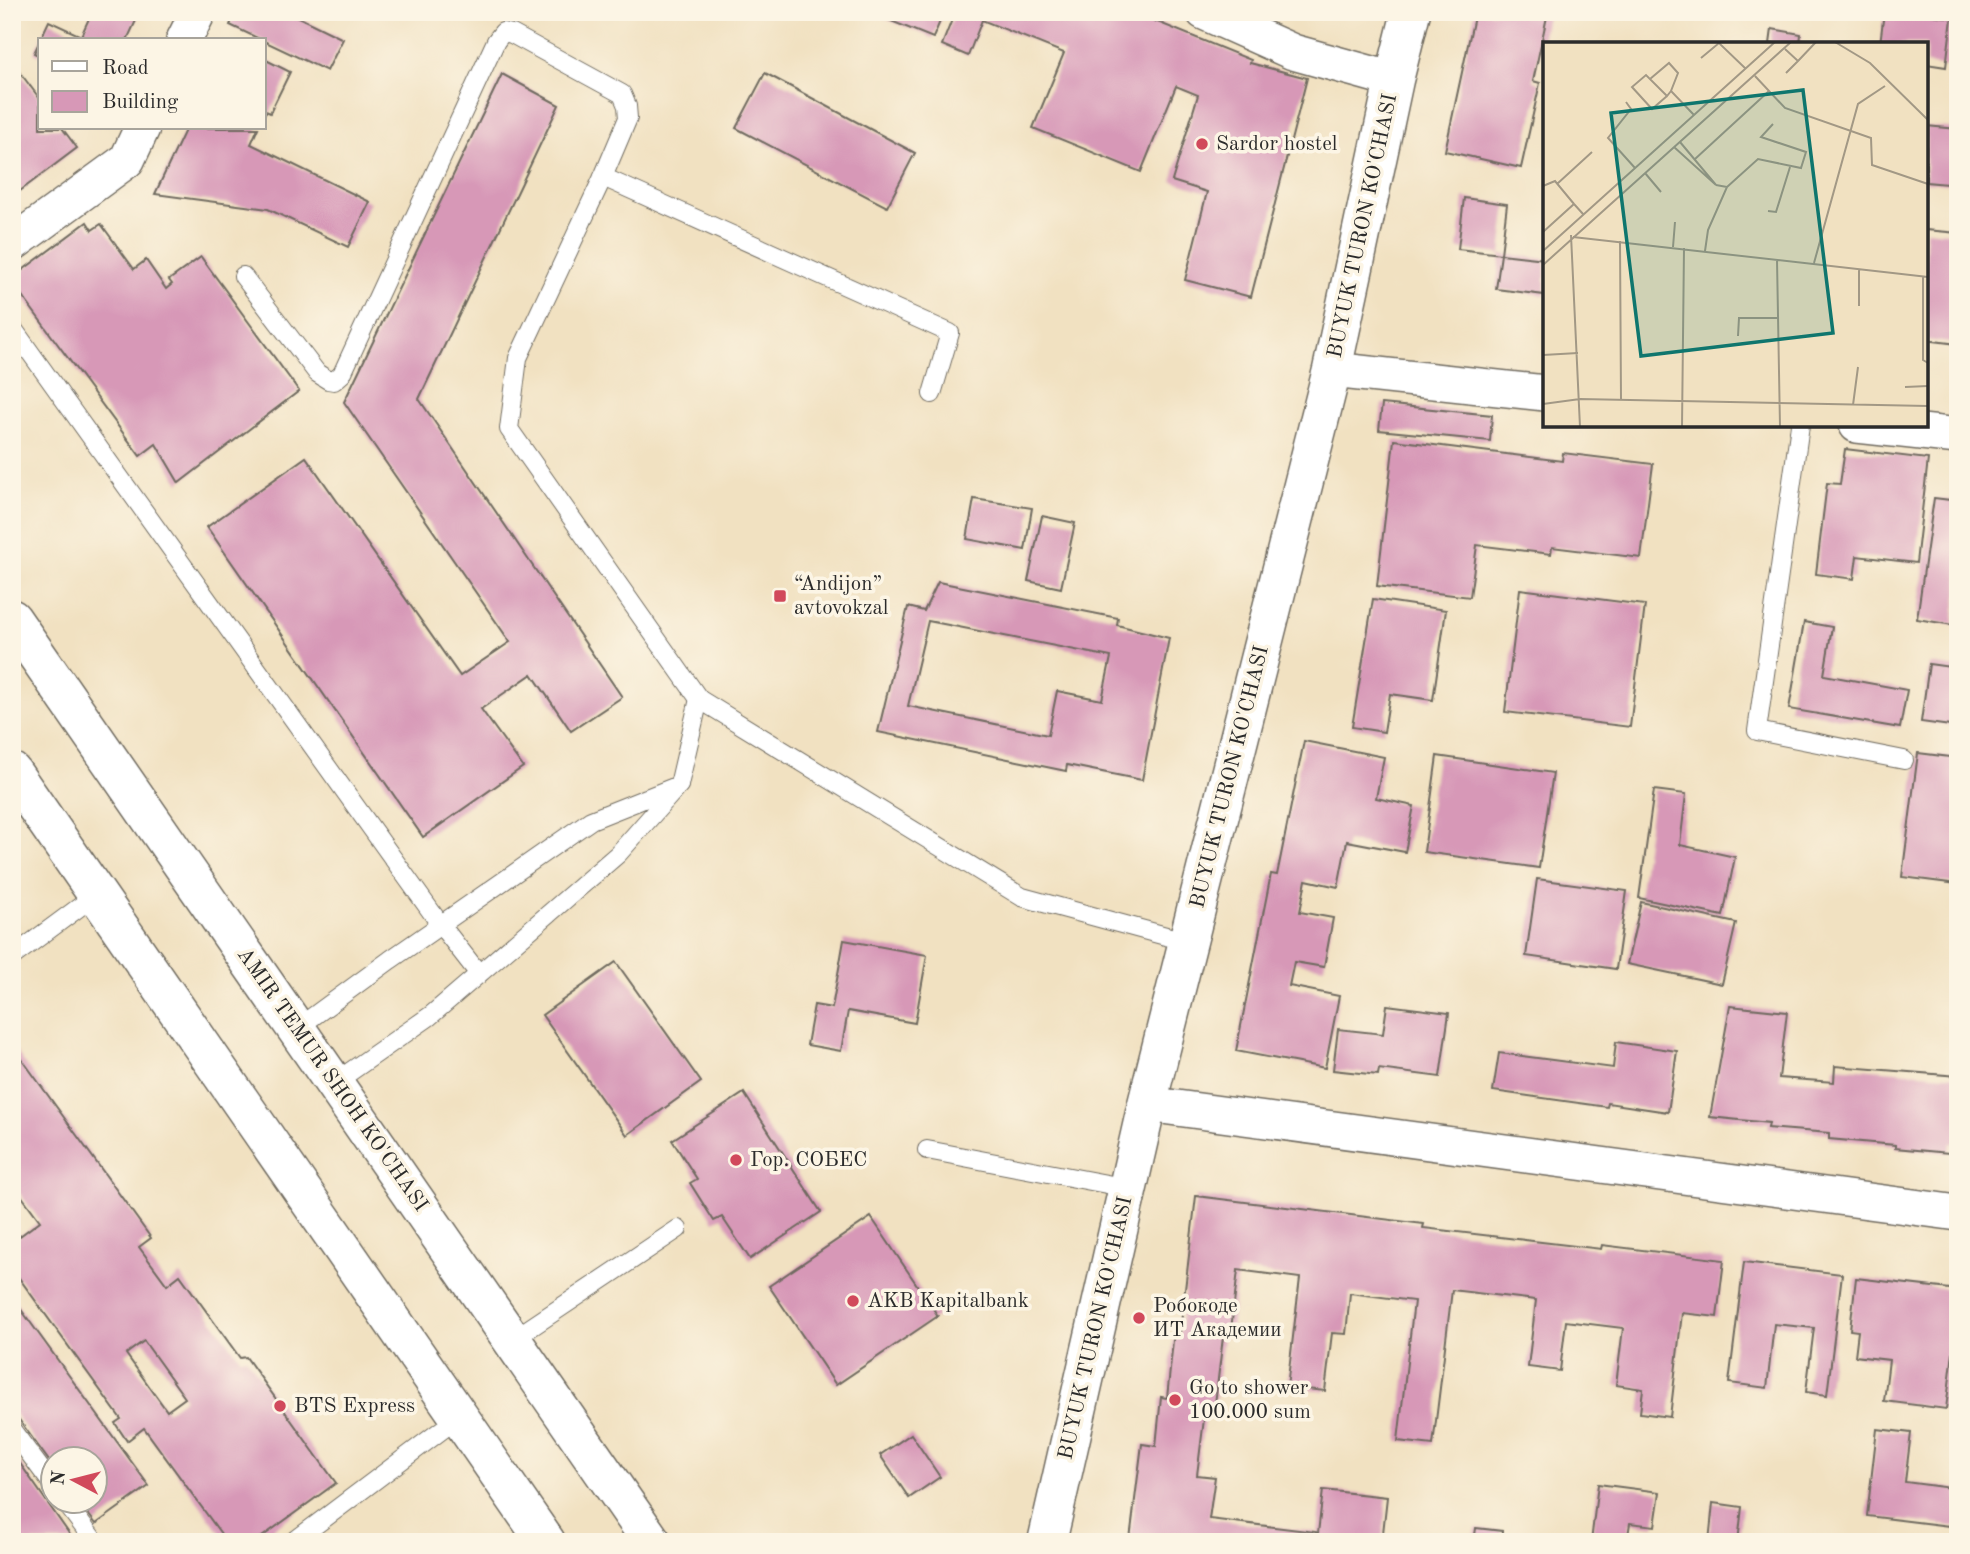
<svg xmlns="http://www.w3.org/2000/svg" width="1970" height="1554" font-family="'Old Standard TT',serif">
	<rect width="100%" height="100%" fill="#fcf5e5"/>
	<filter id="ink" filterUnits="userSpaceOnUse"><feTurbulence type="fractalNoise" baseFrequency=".0143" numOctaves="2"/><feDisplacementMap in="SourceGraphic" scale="14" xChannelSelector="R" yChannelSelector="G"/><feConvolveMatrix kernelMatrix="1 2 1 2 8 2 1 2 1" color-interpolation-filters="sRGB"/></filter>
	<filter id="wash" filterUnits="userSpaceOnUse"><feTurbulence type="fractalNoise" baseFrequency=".00686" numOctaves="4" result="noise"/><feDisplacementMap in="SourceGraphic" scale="28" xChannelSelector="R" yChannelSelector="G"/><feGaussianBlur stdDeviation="1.57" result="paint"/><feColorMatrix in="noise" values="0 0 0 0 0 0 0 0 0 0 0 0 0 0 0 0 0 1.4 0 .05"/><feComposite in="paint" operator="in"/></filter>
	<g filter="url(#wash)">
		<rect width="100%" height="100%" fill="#f1e1c1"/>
		<g id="blocks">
			<g fill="#d798b7" fill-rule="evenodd">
				<path d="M92,12H140L127,40H40V56L34,53L49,21L81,36Z"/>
				<path d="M236,12H288L343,39L327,71L230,25Z"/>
				<path d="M869,12H944L933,38Z"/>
				<path d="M955,12H1133L1251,60L1250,63L1307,78L1251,297L1185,280L1207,192L1172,181L1198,95L1176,86L1141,172L1033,128L1064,53L982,20L968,56L942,45Z"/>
				<path d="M1293,12H1315L1314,18Z"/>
				<path d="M1475,12H1548L1533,81L1540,83L1521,168L1445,151Z"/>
				<path d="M1884,12H1911L1952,18L1946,67L1926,64V44H1880Z"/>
				<path d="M1772,29L1801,34L1800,44H1770Z"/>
				<path d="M264,59L290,72L270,113L266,111L264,115Z"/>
				<path d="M12,62L40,99V128H62L77,148L12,197Z"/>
				<path d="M765,73L915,153L887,207L736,128Z"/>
				<path d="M502,74L559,105L419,399L622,697L571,731L532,674L481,709L523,767L423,837L207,527L306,457L460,676L510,642L344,402Z"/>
				<path d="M1926,126L1958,129V185L1926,182Z"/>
				<path d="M186,128H258L251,144L370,202L348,247L268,209L155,194Z"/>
				<path d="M1464,198L1507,204L1501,254L1458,249Z"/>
				<path d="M87,222L92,230L101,224L134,269L146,260L166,289L172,284L169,280L201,257L299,391L179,483L156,444L140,456L12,282V278Z"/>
				<path d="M1926,230L1958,233L1953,296L1958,297V344L1926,340Z"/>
				<path d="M1501,254L1545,259V295L1496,289Z"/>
				<path d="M1382,404L1492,415L1490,441L1379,430Z"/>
				<path d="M1394,440L1562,461L1563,453L1653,464L1641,558L1552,547L1551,554L1477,545L1470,597L1377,586Z"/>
				<path d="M1845,449L1928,459L1916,563L1857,556L1854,579L1816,574L1827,483L1840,484Z"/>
				<path d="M1934,498L1958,501V591L1953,625L1917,619Z"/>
				<path d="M974,499L1032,508L1025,550L967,539Z"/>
				<path d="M1042,516L1075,523L1061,588L1028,581Z"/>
				<path d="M938,582L1118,618L1117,625L1169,638L1142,780L1067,765L1066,771L878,732L908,607L924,611ZM928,621L1111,657L1102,700L1057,691L1048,735L908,706Z"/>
				<path d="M1520,589L1645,605L1630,727L1505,712Z"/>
				<path d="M1373,599L1446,610L1433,700L1390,694L1384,732L1352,727Z"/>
				<path d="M1804,622L1832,627L1824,675L1907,690L1900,728L1789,709Z"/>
				<path d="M1929,664L1958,668V727L1921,722Z"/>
				<path d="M1304,741L1384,757L1376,798L1414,806L1405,852L1347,841L1338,887L1306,880L1300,912L1333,918L1324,967L1294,962L1289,986L1339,996L1325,1068L1236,1051L1271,874L1277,875Z"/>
				<path d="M1918,753L1958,758V884L1902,877Z"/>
				<path d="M1437,756L1553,773L1539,868L1424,852Z"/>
				<path d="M1654,790L1686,794L1680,845L1735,857L1723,916L1639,898Z"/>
				<path d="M1537,879L1627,891L1616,969L1526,956Z"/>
				<path d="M1641,902L1736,923L1722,984L1627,964Z"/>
				<path d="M844,940L927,955L915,1023L848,1011L841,1051L807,1045L814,1005L832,1008Z"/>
				<path d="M616,962L701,1082L627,1135L542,1015Z"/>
				<path d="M1387,1005L1449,1013L1440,1077L1379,1069L1378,1075L1333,1070L1338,1029L1383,1034Z"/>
				<path d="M1730,1006L1787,1012L1779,1078L1834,1082L1835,1066L1958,1076V1144L1951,1143L1949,1153L1895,1148V1145L1829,1139V1133L1768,1128L1769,1123L1710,1117Z"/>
				<path d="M1616,1042L1677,1051L1668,1112L1608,1103L1607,1107L1493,1091L1499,1053L1613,1068Z"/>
				<path d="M16,1051L151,1238L139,1247L167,1285L180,1275L240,1358L246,1357L336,1483L255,1542H227L144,1428L127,1441L115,1423L121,1419L19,1278L12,1283V1242L40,1221L12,1183V1053ZM144,1341L185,1398L167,1411L126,1354Z"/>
				<path d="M744,1093L821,1212L750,1259L722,1217L714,1221L690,1183L697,1179L672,1140Z"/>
				<path d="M1196,1196L1424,1224L1423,1228L1601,1249L1602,1245L1724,1260L1717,1317L1682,1313L1670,1417L1640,1413L1643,1389L1616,1385L1623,1328L1566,1321L1560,1371L1528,1367L1536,1300L1452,1290L1433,1445L1398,1441L1414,1301L1350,1293L1346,1334L1332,1333L1325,1391L1287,1387L1300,1278L1238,1270L1230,1338L1223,1337L1215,1404L1206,1403L1197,1475L1215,1477L1209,1519L1316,1532L1315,1542H1125L1126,1539H1130L1142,1444L1156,1446L1161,1397L1167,1398L1174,1331L1180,1332Z"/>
				<path d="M871,1217L938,1316L836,1385L769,1286Z"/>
				<path d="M1744,1262L1842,1274L1827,1395L1806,1392L1814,1328L1774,1324L1767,1388L1729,1383Z"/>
				<path d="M1856,1278L1958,1290V1312L1946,1409L1884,1401L1889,1360L1855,1356L1858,1331L1850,1330Z"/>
				<path d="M12,1297L149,1486L96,1524L79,1502H94V1460H52V1465L12,1410Z"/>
				<path d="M1877,1429L1911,1433L1905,1482L1958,1489V1527L1867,1516Z"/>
				<path d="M911,1434L940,1477L909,1498L880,1455Z"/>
				<path d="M12,1452L75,1542H12Z"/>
				<path d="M1598,1484L1660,1492L1655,1526L1630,1523L1627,1542H1591Z"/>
				<path d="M1323,1490L1387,1497L1382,1542H1317Z"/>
				<path d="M1713,1503L1742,1507L1738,1542H1709Z"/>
				<path d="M1476,1528L1502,1531L1501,1542H1474Z"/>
			</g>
		</g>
	</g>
	<g filter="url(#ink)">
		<use href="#blocks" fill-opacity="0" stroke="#706b60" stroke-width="2"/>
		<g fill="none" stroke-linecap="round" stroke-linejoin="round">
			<defs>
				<g id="lane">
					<path d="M603,177L950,333L932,394"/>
					<path d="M243,276L317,373L328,380L334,381L342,374L496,41L503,32L512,34L622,94L627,106L628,118L603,177L518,358L509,429L699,699"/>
					<path d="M12,327L440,924L479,974"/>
					<path d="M1800,425L1757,731L1904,760"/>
					<path d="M679,785L699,699L1022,897L1188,942"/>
					<path d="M12,957L97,894"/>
					<path d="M296,1029L390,960L591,820L679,785L618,854L479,974L430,1016L334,1083"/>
					<path d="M927,1150L1128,1188"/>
					<path d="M512,1340L678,1229"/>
					<path d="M12,1430L52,1484"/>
					<path d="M65,1502L95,1542"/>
					<path d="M293,1542L459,1417"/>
				</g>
				<g id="street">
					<path d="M1204,12L1293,52L1394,80"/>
					<path d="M184,40L198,12"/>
					<path d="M12,244L127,160L142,128"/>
					<path d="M1332,370L1545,393"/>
					<path d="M1857,425L1958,436"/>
					<path d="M1147,1104L1958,1213"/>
				</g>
				<path id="secondary" d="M1047,1542L1147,1104L1332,370L1394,80L1411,12"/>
				<g id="primary">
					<path d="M12,619L652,1542"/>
					<path d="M12,772L546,1542"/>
				</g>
			</defs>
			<use href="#lane" stroke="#706b60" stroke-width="20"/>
			<use href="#street" stroke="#706b60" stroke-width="38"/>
			<use href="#secondary" stroke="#706b60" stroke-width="41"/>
			<use href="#primary" stroke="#706b60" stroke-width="41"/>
			<use href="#lane" stroke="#fff" stroke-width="18"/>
			<use href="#street" stroke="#fff" stroke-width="35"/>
			<use href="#secondary" stroke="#fff" stroke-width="38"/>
			<use href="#primary" stroke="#fff" stroke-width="38"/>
		</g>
	</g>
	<g fill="#d1495b" stroke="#fcf5e5" stroke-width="2.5">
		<circle cx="1202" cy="144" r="7"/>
		<rect x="773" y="589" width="14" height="14" rx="3.5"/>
		<circle cx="736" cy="1160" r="7"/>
		<circle cx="853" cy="1301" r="7"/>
		<circle cx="1139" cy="1318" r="7"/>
		<circle cx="1175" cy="1400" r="7"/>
		<circle cx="280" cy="1406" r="7"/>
	</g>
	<g text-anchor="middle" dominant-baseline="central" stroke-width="7" stroke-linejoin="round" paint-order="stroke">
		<g font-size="21" fill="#2b2b2b" stroke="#fcf5e5" text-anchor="start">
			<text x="1216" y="144">Sardor hostel</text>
			<text x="794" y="584">“Andijon”<tspan x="794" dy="24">avtovokzal</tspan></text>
			<text x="750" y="1160">Гор. СОБЕС</text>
			<text x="867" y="1301">AKB Kapitalbank</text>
			<text x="1153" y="1306">Робокоде<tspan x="1153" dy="24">ИТ Академии</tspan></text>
			<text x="1189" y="1388">Go to shower<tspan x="1189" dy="24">100.000 sum</tspan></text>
			<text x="294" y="1406">BTS Express</text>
		</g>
		<g font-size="21" fill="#2b2b2b" stroke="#fcf5e5">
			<text transform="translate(1363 226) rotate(-78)">BUYUK TURON KO'CHASI</text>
			<text transform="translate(1230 777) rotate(-76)">BUYUK TURON KO'CHASI</text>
			<text transform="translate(332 1080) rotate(55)">AMIR TEMUR SHOH KO'CHASI</text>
			<text transform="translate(1096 1328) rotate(-77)">BUYUK TURON KO'CHASI</text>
		</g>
	</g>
	<g transform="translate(1543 42)">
		<rect width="385" height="385" fill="#f1e1c1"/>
		<path fill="none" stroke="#a29885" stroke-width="2" d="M292,0L327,21L385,78M242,7L255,19L243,31M158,16L176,1L203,27M255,19L273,0M212,34L242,66L328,96L329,123L385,142M107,37L126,21L135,31L128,49L151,73M124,54L109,67L89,45L103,33L124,54L128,49M83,60L88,67L65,96L92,126M131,105L173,143L137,100M152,117L226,49M102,131L118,150M14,142L49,110M0,144L12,139L31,162M184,145L215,117L258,126L263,110L218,95L230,82M225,169L233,170L247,125M0,190L31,162L40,172M28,193L37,385M30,195L385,235M77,199L78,357M130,205L132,180M0,209L232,0M162,209L165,188L184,145L173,143M234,218L237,385M271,221L315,62L342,44M0,223L248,0M380,234V318L385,321M316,264V227M195,294L196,276H235M0,313L35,311M362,345L385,344M0,362L37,357L385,364M310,363L315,325M139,385L141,206"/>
		<path fill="#0f766e" fill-opacity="0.15" stroke="#0f766e" stroke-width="3.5" d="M260,48L290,291L98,314L68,71Z"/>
		<rect width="385" height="385" fill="none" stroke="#2b2b2b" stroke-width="3.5"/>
	</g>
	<rect width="1970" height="1554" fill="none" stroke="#fcf5e5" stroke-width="42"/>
	<rect x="38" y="38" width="228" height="91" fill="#fcf5e5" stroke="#a8a49b" stroke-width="2"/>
	<rect x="52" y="61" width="35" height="10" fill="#ffffff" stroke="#a8a49b" stroke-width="2"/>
	<text x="102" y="74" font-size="21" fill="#2b2b2b">Road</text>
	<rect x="52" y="91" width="35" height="21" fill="#d798b7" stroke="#a8a49b" stroke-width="2"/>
	<text x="102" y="108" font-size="21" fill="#2b2b2b">Building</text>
	<g transform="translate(74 1480) rotate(277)"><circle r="33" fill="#fcf5e5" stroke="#a8a49b" stroke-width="2"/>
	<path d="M0-5L12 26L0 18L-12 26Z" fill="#d1495b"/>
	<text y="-10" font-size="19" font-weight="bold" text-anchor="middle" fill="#2b2b2b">N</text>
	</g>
</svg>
